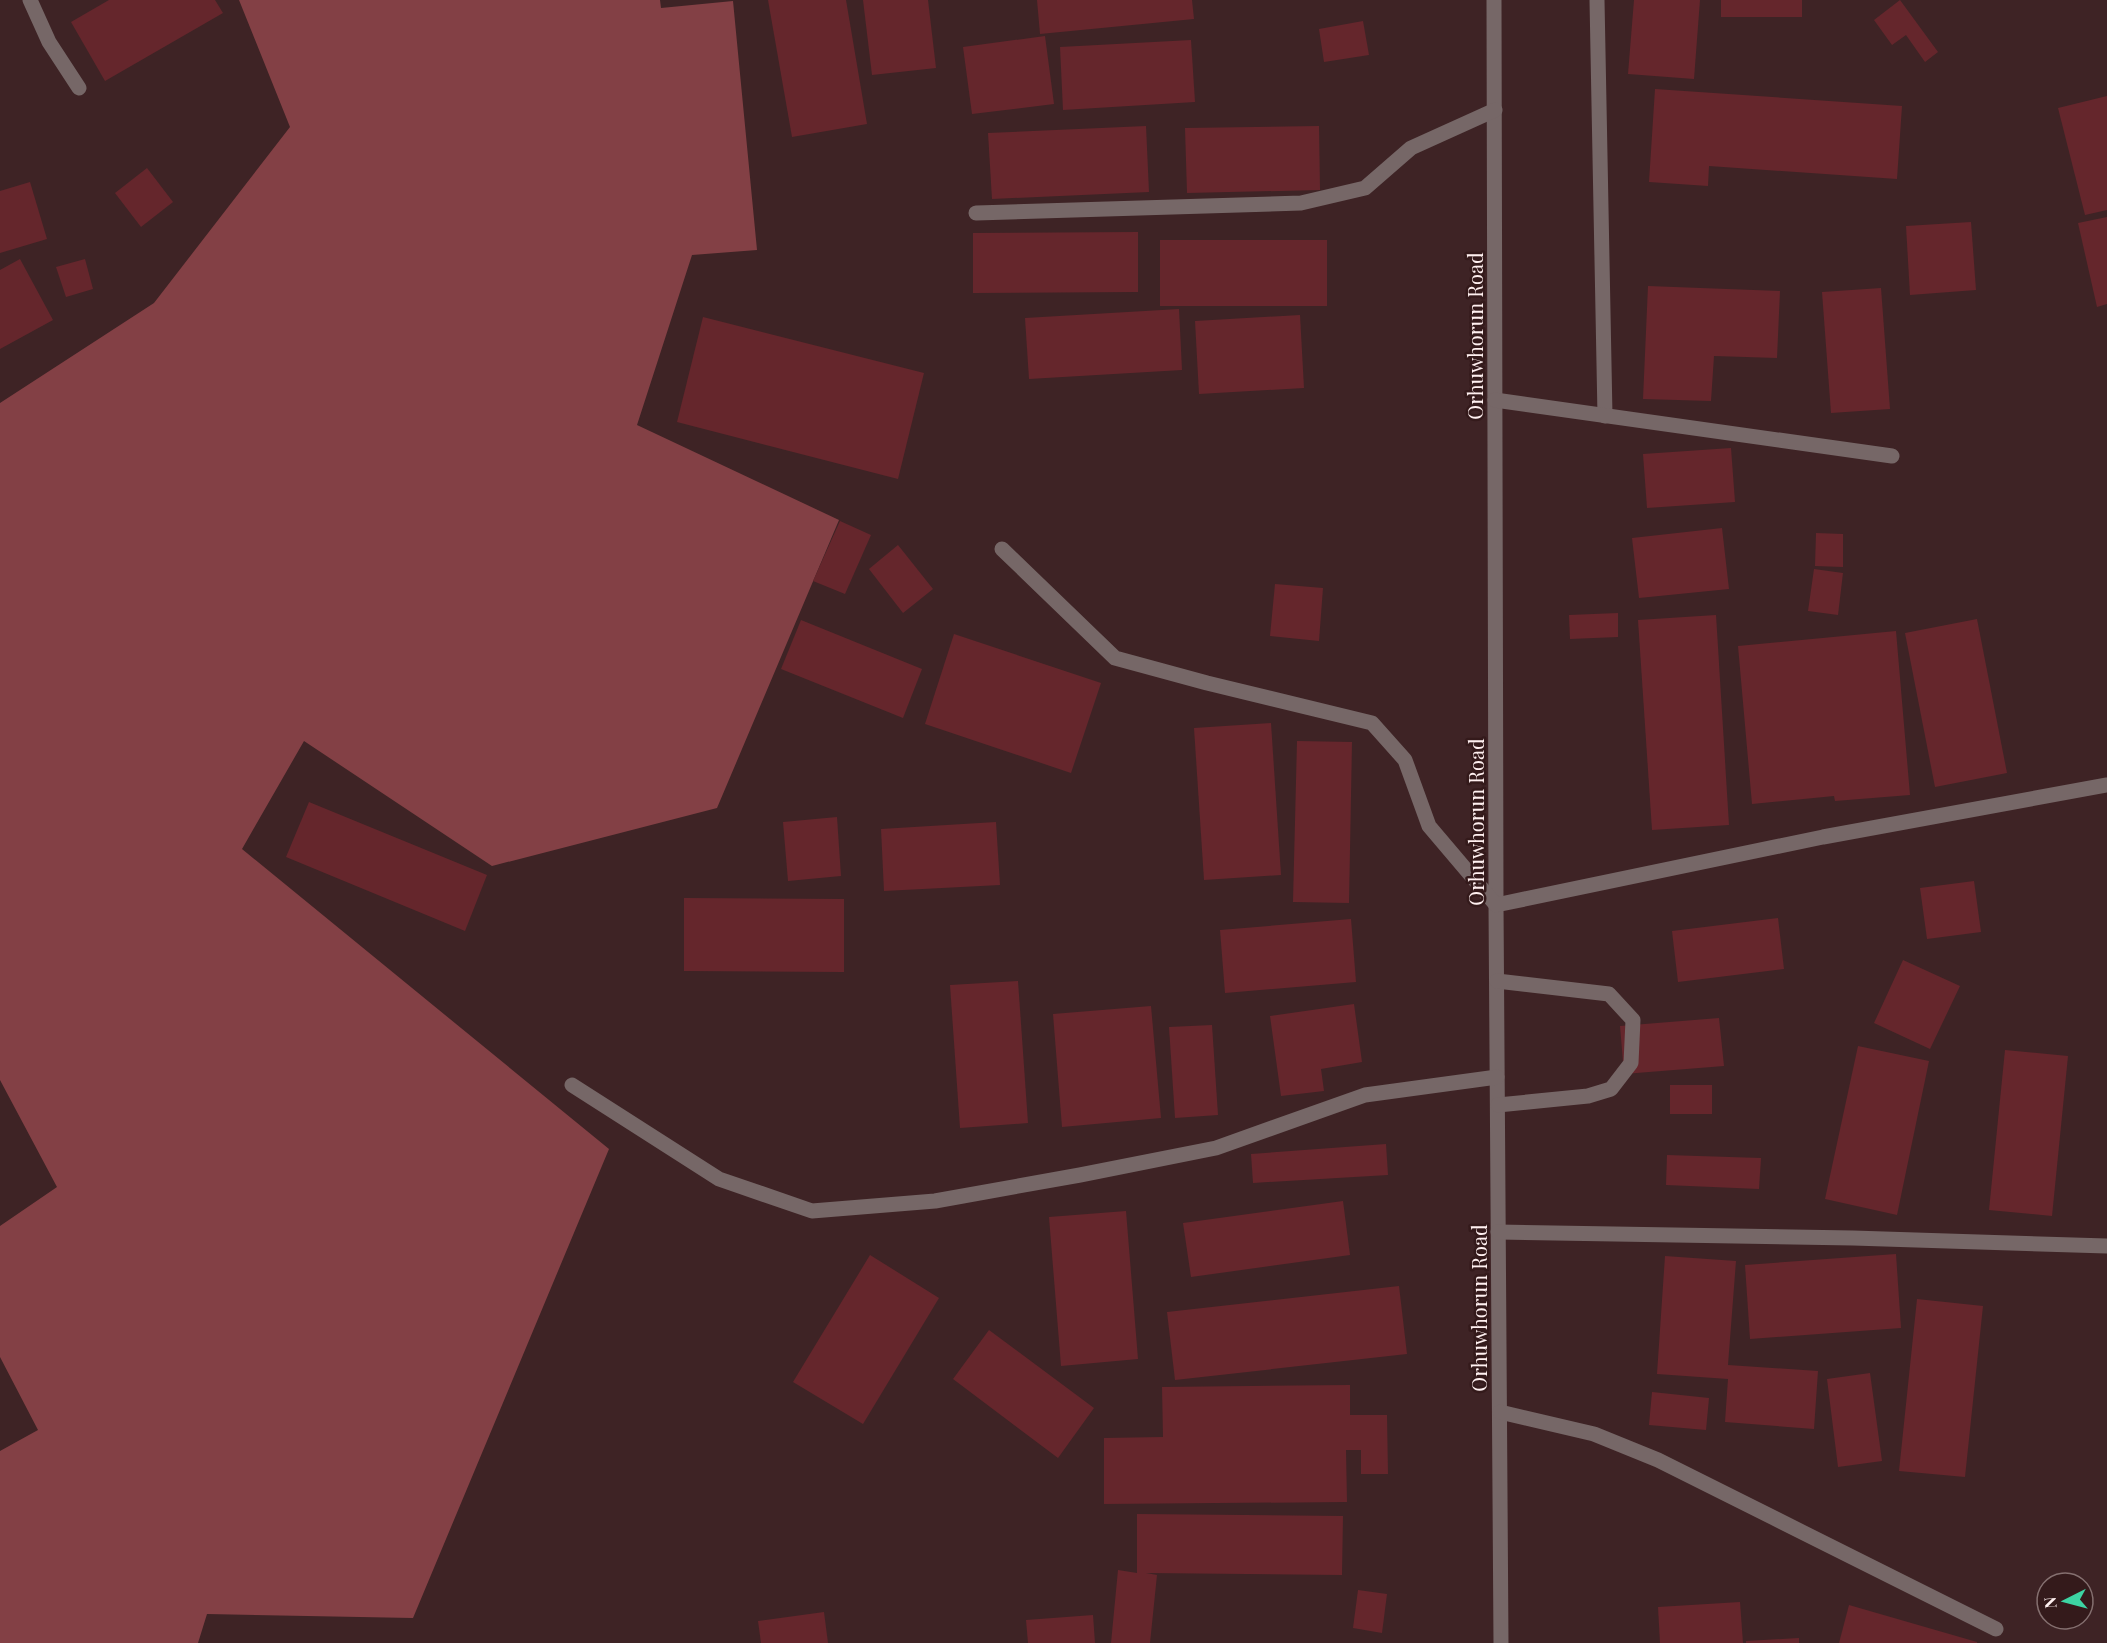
<svg xmlns="http://www.w3.org/2000/svg" width="2107" height="1643" font-family="'Playfair Display',serif">
	<rect width="100%" height="100%" fill="#3e2325"/>
	<path fill="#834045" d="M239,0H660L661,8L733,1L757,250L692,255L637,425L839,520L717,808L492,866L304,741L242,849L609,1149L413,1618L207,1614L198,1643H0V1451L38,1430L0,1357V1226L57,1187L0,1080V403L154,303L290,127Z"/>
	<g fill="#65262c">
		<path d="M109,0H215L223,13L105,81L71,22Z"/>
		<path d="M768,0H846L867,124L792,137Z"/>
		<path d="M863,0H928L936,68L872,75Z"/>
		<path d="M1037,0H1192L1194,19L1040,34Z"/>
		<path d="M1634,0H1700L1694,79L1628,74Z"/>
		<rect x="1721" y="0" width="81" height="17"/>
		<path d="M1900,0L1938,52L1925,62L1906,35L1892,45L1874,20Z"/>
		<path d="M1363,21L1369,55L1324,62L1319,29Z"/>
		<path d="M1045,36L1054,104L972,114L963,47Z"/>
		<path d="M1191,40L1195,102L1063,110L1060,47Z"/>
		<path d="M1655,89L1902,106L1897,179L1709,166L1708,186L1649,182Z"/>
		<path d="M2107,96V210L2085,215L2058,108Z"/>
		<path d="M1146,126L1149,192L992,199L988,133Z"/>
		<path d="M1319,126L1320,190L1187,193L1185,128Z"/>
		<path d="M147,168L173,202L141,227L115,193Z"/>
		<path d="M30,182L47,239L0,253V191Z"/>
		<path d="M2107,217V304L2097,307L2078,223Z"/>
		<path d="M1971,222L1976,290L1910,295L1906,226Z"/>
		<path d="M1138,232V292L973,293V233Z"/>
		<rect x="1160" y="240" width="167" height="66"/>
		<path d="M20,259L53,320L0,349V270Z"/>
		<path d="M85,259L93,289L66,297L56,267Z"/>
		<path d="M1648,286L1780,291L1777,358L1714,356L1711,401L1643,399Z"/>
		<path d="M1881,288L1890,409L1831,413L1822,292Z"/>
		<path d="M1179,309L1182,370L1029,379L1025,318Z"/>
		<path d="M1300,315L1304,388L1199,394L1195,321Z"/>
		<path d="M703,317L924,373L898,479L677,422Z"/>
		<path d="M1731,448L1735,502L1647,508L1643,454Z"/>
		<path d="M840,521L871,535L845,594L813,581Z"/>
		<path d="M1722,528L1729,589L1639,598L1632,538Z"/>
		<path d="M1816,533L1843,534V567L1815,566Z"/>
		<path d="M898,545L933,589L903,613L869,569Z"/>
		<path d="M1814,569L1843,573L1838,615L1808,611Z"/>
		<path d="M1275,584L1323,588L1319,641L1270,636Z"/>
		<path d="M1618,613V637L1570,639L1569,615Z"/>
		<path d="M1716,615L1729,825L1652,830L1638,620Z"/>
		<path d="M1977,619L2007,773L1935,787L1905,633Z"/>
		<path d="M801,620L922,669L903,718L781,669Z"/>
		<path d="M1896,631L1910,795L1835,801L1834,796L1752,804L1738,646Z"/>
		<path d="M954,634L1101,683L1071,773L925,724Z"/>
		<path d="M1271,723L1281,875L1204,880L1194,728Z"/>
		<path d="M1297,741L1352,742L1349,903L1293,902Z"/>
		<path d="M309,802L487,875L465,931L286,857Z"/>
		<path d="M837,817L841,876L788,881L783,822Z"/>
		<path d="M996,822L1000,885L884,891L881,829Z"/>
		<path d="M1974,881L1981,932L1927,939L1920,888Z"/>
		<path d="M684,898L844,899V972L684,971Z"/>
		<path d="M1778,918L1784,969L1678,982L1672,931Z"/>
		<path d="M1351,919L1356,982L1225,993L1220,930Z"/>
		<path d="M1903,960L1960,986L1930,1049L1874,1023Z"/>
		<path d="M1018,981L1028,1123L960,1128L950,985Z"/>
		<path d="M1354,1004L1362,1062L1321,1069L1324,1091L1281,1096L1270,1016Z"/>
		<path d="M1151,1006L1161,1118L1062,1127L1053,1014Z"/>
		<path d="M1719,1018L1724,1066L1624,1074L1620,1026Z"/>
		<path d="M1212,1025L1218,1115L1175,1118L1169,1027Z"/>
		<path d="M1858,1046L1929,1061L1897,1215L1825,1199Z"/>
		<path d="M2005,1050L2068,1056L2052,1216L1989,1210Z"/>
		<rect x="1670" y="1085" width="42" height="29"/>
		<path d="M1386,1144L1388,1175L1253,1183L1251,1154Z"/>
		<path d="M1667,1155L1761,1158L1759,1189L1666,1185Z"/>
		<path d="M1343,1201L1350,1255L1191,1277L1183,1223Z"/>
		<path d="M1126,1211L1138,1359L1061,1366L1049,1217Z"/>
		<path d="M1896,1254L1901,1328L1750,1339L1745,1265Z"/>
		<path d="M870,1255L939,1298L863,1424L793,1382Z"/>
		<path d="M1665,1256L1736,1261L1728,1365L1818,1371L1814,1429L1725,1422L1728,1379L1657,1374Z"/>
		<path d="M1399,1286L1407,1354L1175,1380L1167,1312Z"/>
		<path d="M1917,1299L1983,1306L1965,1477L1899,1471Z"/>
		<path d="M989,1330L1094,1408L1058,1458L953,1379Z"/>
		<path d="M1870,1373L1882,1461L1838,1467L1827,1379Z"/>
		<path d="M1350,1385V1415H1387L1388,1474H1361V1450H1346L1347,1502L1104,1504V1438L1163,1437L1162,1387Z"/>
		<path d="M1652,1392L1709,1398L1706,1430L1649,1425Z"/>
		<path d="M1137,1514L1343,1516L1342,1575L1146,1573L1157,1575L1150,1643H1111L1118,1570L1137,1573Z"/>
		<path d="M1358,1590L1387,1594L1382,1633L1353,1628Z"/>
		<path d="M1740,1602L1743,1643H1660L1658,1607Z"/>
		<path d="M1849,1605L1977,1642V1643H1839Z"/>
		<path d="M824,1612L828,1643H761L758,1621Z"/>
		<path d="M1093,1615L1095,1643H1028L1026,1620Z"/>
		<path d="M1799,1638V1643H1746V1641Z"/>
	</g>
	<g fill="none" stroke-linecap="round" stroke-linejoin="round">
		<g stroke="#766767" stroke-width="15">
			<path d="M30,0L49,42L79,88"/>
			<path d="M1494,0L1496,905L1501,1643"/>
			<path d="M1597,0L1605,416"/>
			<path d="M976,213L1301,203L1365,188L1411,148L1495,110"/>
			<path d="M1495,400L1892,456"/>
			<path d="M1002,549L1115,658L1207,683L1372,723L1405,760L1429,826L1496,905L1823,837L2107,785"/>
			<path d="M1497,981L1609,994L1633,1020L1631,1063L1611,1089L1588,1096L1498,1105"/>
			<path d="M572,1085L719,1179L812,1211L935,1201L1080,1175L1216,1148L1365,1095L1497,1077"/>
			<path d="M1498,1232L1853,1238L2107,1246"/>
			<path d="M1500,1412L1594,1434L1658,1460L1996,1629"/>
		</g>
	</g>
	<g text-anchor="middle" dominant-baseline="central" stroke-width="5" stroke-linejoin="round" paint-order="stroke">
		<g font-size="20" fill="#fff0f0" stroke="#341a1b">
			<text transform="translate(1474 336) rotate(-90)">Orhuwhorun Road</text>
			<text transform="translate(1475 822) rotate(-90)">Orhuwhorun Road</text>
			<text transform="translate(1478 1308) rotate(-90)">Orhuwhorun Road</text>
		</g>
	</g>
	<g transform="translate(2065 1601) rotate(264)"><circle r="28" fill="#341a1b" stroke="#857070" stroke-width="1.5"/>
	<path d="M0-4.5L10 22L0 15L-10 22Z" fill="#3dd4a3"/>
	<text y="-9" font-size="16" font-weight="bold" text-anchor="middle" fill="#fff0f0">N</text>
	</g>
</svg>
